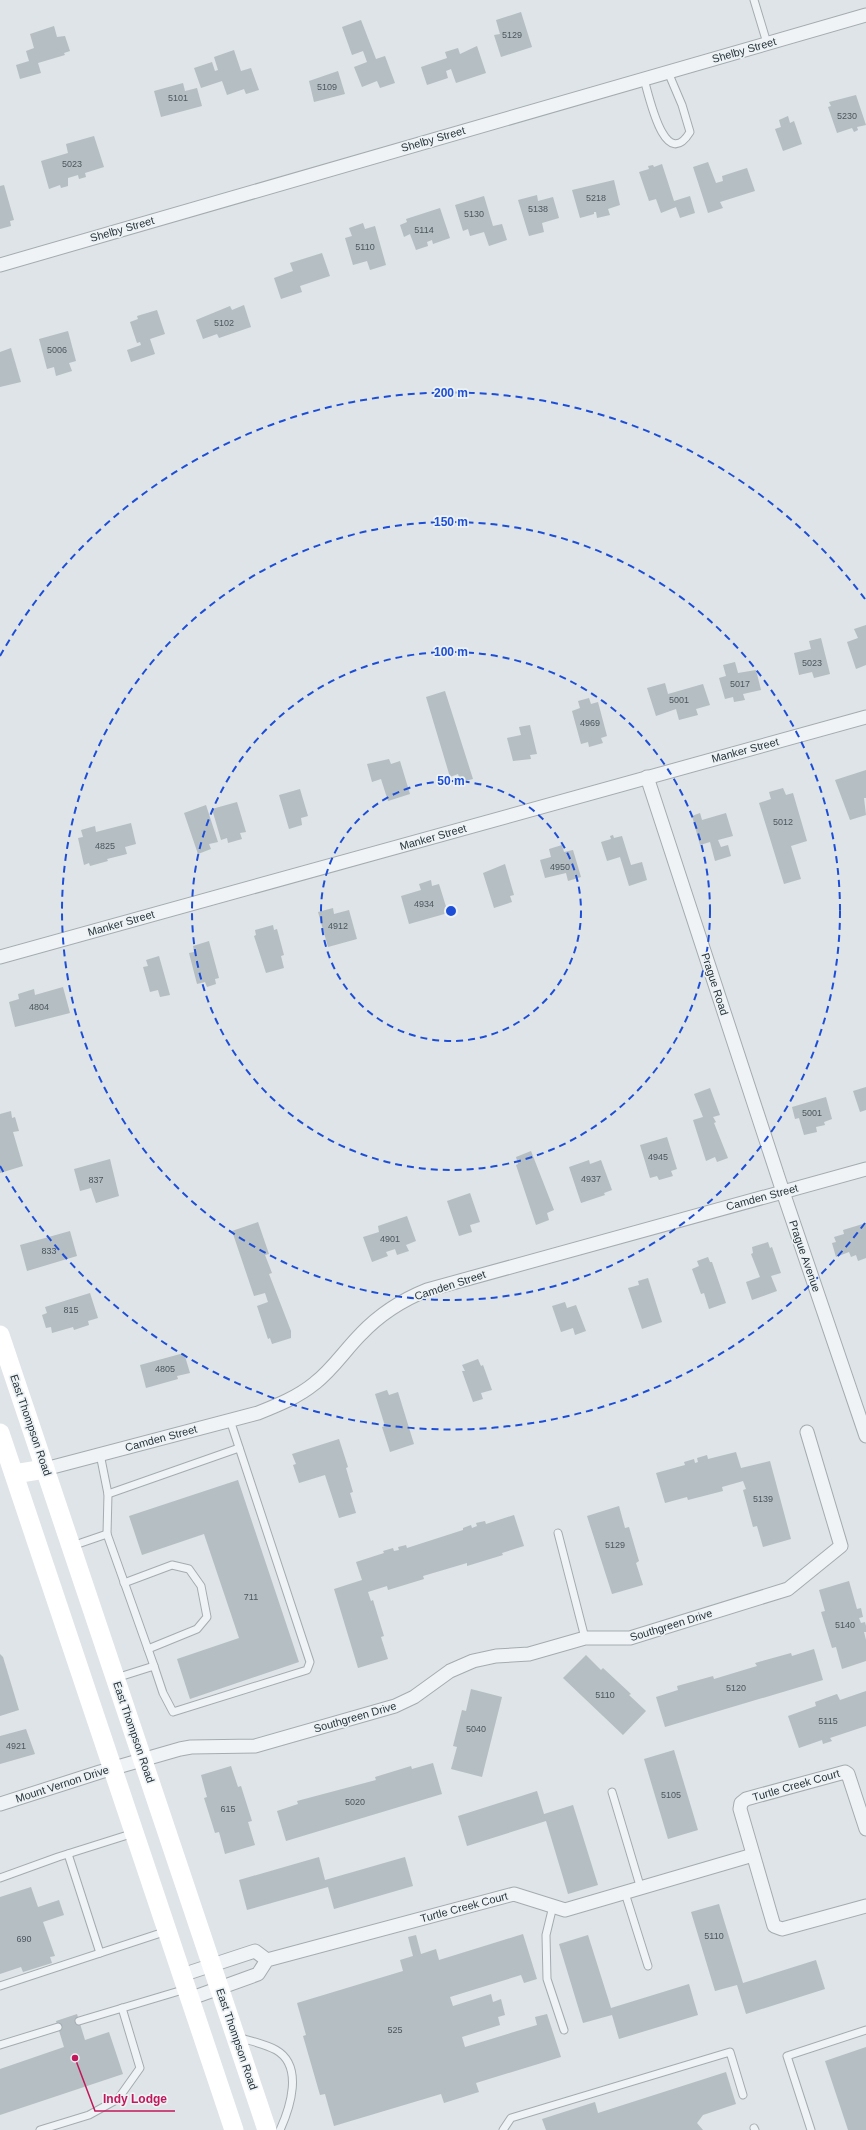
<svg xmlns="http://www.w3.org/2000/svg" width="866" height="2130" font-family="Helvetica,sans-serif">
	<rect width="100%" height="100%" fill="#dee4e7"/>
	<g fill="#b5bec3">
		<path d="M521,12L532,47L501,57L494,35L500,34L496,20Z"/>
		<path d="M361,20L376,59L385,56L395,83L380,88L377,81L362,87L354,67L367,62L363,51L352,55L342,27Z"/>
		<path d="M54,26L57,37L65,36L70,51L64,53L65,55L38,63L41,73L20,79L16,65L29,61L26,51L34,48L30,34Z"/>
		<path d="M477,46L486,73L456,83L451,69L446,71L448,78L427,85L421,67L447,58L445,52L458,48L460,54Z"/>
		<path d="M234,50L241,71L251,68L259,90L246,94L244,89L227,95L222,81L201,88L194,68L212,62L215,71L218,70L214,57Z"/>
		<path d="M338,71L345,94L314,102L309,81Z"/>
		<path d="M183,83L185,91L197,88L202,106L161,117L154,91Z"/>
		<path d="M856,95L866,125L857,127L858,130L854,132L852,128L837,133L828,107L831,106L829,102Z"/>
		<path d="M788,116L790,123L794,121L802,144L783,151L775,129L781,127L779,120Z"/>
		<path d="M94,136L104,167L85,173L86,177L79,179L78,175L68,178V186L61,188L60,185L49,189L41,161L68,153L66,144Z"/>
		<path d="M708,162L716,183L723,181L722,176L747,168L755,191L720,202L723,208L708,213L693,167Z"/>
		<path d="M662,164L674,201L690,196L695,213L680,218L676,207L661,213L656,199L649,201L639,172L649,169L648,166L653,165L654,167Z"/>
		<path d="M614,180L620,205L608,209L610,215L597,218L596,212H594V214L580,218L572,190Z"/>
		<path d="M4,185L14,220L10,221L11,226L0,229V186Z"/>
		<path d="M537,195L538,201L553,197L559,218L542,223L544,232L529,236L518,200Z"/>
		<path d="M484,196L493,226L502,224L507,240L489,246L484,232L470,236L468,229L463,231L455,205Z"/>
		<path d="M440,208L450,238L433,244L432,240L427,242L428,246L416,250L410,234L404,237L400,225L407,222L406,219Z"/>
		<path d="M363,223L365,229L375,226L386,265L370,270L367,261L353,265L345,238L352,236L349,228Z"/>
		<path d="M322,253L330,276L300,286L302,292L281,299L274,278L293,271L290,263Z"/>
		<path d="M244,305L251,327L219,338L217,334L203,339L196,320L230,306L232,310Z"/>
		<path d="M157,310L165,334L150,339L155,354L131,362L127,350L141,345L140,342L137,343L130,322L138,319L137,316Z"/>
		<path d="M68,331L76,361L69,363L72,371L56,376L54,367L47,369L39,339Z"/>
		<path d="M11,348L21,382L0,387V352Z"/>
		<path d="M866,625V665L856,669L847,642L858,638L854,629Z"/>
		<path d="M821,638L830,674L814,678L812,672L799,675L794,653L811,649L809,641Z"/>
		<path d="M735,662L738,673L756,670L761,690L743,694L745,700L734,702L733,697L725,699L719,678L726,676L723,665Z"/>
		<path d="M665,683L668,694L703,684L710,705L696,709L698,715L679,720L676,709L656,716L647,688Z"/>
		<path d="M445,691L473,779L461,782L458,774L450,777L426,697Z"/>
		<path d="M589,698L591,704L598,702L607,736L601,738L603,743L589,747L588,742L581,744L572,711L580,708L578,701Z"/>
		<path d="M530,725L537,754L530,755L531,759L513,761L507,738L521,735L519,727Z"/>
		<path d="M389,759L391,764L400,761L410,794L388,801L381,779L372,782L367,764Z"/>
		<path d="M866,770V798H864L866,815L850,820L835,780Z"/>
		<path d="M783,788L786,795L793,793L807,841L791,846L801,879L784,884L759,803L771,799L769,792Z"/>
		<path d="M300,789L308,816L301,818L302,825L289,829L279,795Z"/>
		<path d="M237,802L246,832L240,833L242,839L228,843L227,838L221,840L212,809Z"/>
		<path d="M206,805L218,842L209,844L211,849L198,854L184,813Z"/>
		<path d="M700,813L702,820L726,813L733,836L718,840L721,847L728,845L731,856L715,861L710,842L700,845L692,816Z"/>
		<path d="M131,823L136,844L125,847L127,854L107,859L108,861L90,866L89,863L84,865L78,838L83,837L81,830L95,826L96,832Z"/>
		<path d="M613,835L614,838L622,836L631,865L642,862L647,880L629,886L620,857L607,861L601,842L611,839L610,836Z"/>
		<path d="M562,845L564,852L573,850L581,877L568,881L566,873L545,878L540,860L551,857L549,849Z"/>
		<path d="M505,864L514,895L510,896L512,902L494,908L483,873Z"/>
		<path d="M431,880L432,886L439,884L448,913L409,924L401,896L421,890L419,884Z"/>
		<path d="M333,908L334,914L349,910L357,939L328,947L318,912Z"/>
		<path d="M273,925L274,930L277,929L284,955L281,956L284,968L266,973L254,936L256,935L255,930Z"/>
		<path d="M209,941L219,978L215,979L216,984L207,987L205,982L197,984L189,953L194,952L193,946Z"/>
		<path d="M159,956L170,995L160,997L158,990L150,992L143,967L148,966L146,960Z"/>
		<path d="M63,987L70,1013L15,1027L9,1002L19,999L18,994L34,989L35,995Z"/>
		<path d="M866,1087V1110L860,1112L853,1091Z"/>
		<path d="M710,1088L720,1115L713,1117L716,1122L714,1123L728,1158L717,1162L715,1157L706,1161L693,1120L703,1117L694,1094Z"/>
		<path d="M826,1097L832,1119L824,1122L825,1125L816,1127L817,1132L804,1135L799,1118L795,1119L792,1107Z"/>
		<path d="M11,1111L12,1118L15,1117L19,1131L13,1132L23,1166L0,1173V1114Z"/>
		<path d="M667,1137L677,1169L671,1171L673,1176L659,1180L657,1176L650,1178L640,1145Z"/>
		<path d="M531,1151L554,1210L547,1213L549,1220L536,1225L516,1165L518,1164L516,1157Z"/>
		<path d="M110,1159L119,1196L96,1203L91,1188L80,1191L74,1169Z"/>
		<path d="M589,1160L590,1164L601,1160L612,1190L604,1193L605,1195L581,1203L569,1167Z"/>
		<path d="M470,1193L480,1222L470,1225L472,1232L459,1236L447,1201Z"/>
		<path d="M407,1216L416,1241L406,1245L409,1251L397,1255L395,1249L386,1252L388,1256L372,1262L363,1237L379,1232L378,1226Z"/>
		<path d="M258,1222L269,1254L265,1255L272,1273L269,1274L291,1331V1338L272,1344L270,1338L268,1339L257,1306L268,1302L265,1293L254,1296L232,1231Z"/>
		<path d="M866,1223V1258L858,1261L856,1255L851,1257L849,1252L836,1257L832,1243L836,1242L834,1237L844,1234L843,1230Z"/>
		<path d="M70,1231L77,1256L27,1271L20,1245Z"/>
		<path d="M768,1242L770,1248L772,1247L781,1273L771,1276L777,1291L752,1300L746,1282L760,1277L751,1254L753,1253L752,1247Z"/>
		<path d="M708,1257L710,1262H712L726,1303L709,1309L704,1293L701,1294L692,1269L699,1266L697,1261Z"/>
		<path d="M648,1278L662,1322L642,1329L628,1288L639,1285L638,1281Z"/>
		<path d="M90,1293L98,1318L88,1321L89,1325L74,1330L73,1327L52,1333L51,1327L46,1328L42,1315L47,1313L45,1307Z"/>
		<path d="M565,1302L567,1308L576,1305L586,1331L575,1335L573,1328L561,1332L552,1306Z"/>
		<path d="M184,1353L190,1373L177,1376L178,1379L146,1388L140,1365Z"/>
		<path d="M478,1359L481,1366L483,1365L492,1390L481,1393L483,1399L473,1402L462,1371H465L462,1365Z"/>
		<path d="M387,1390L389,1395L398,1392L414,1444L390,1452L382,1427L385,1426L375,1394Z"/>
		<path d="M339,1439L348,1467L346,1468L353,1492L350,1493L356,1513L339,1518L325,1475L299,1483L293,1465L296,1464L292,1454Z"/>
		<path d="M736,1452L741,1468L770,1461L791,1539L763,1547L757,1526L753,1527L743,1490L746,1489L743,1481L722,1487L723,1491L688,1500L687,1497L665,1503L656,1473L685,1465L684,1462L694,1459L695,1463L698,1462L697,1458L707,1455L708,1459Z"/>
		<path d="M238,1480L299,1662L190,1699L177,1659L239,1638L204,1534L142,1555L129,1516Z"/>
		<path d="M619,1506L625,1528L629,1527L639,1561L636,1563L643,1585L612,1594L587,1516Z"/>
		<path d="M514,1515L524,1546L502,1553L503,1555L467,1566V1563L423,1576L424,1579L388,1590L387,1586L368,1592L371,1601L373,1600L384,1636L381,1637L388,1659L358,1668L334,1589L362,1580L356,1562L384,1553L383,1551L393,1548L394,1551L399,1550L398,1547L406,1545L407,1548L463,1530V1528L471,1525L472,1528L477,1526L476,1523L485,1521L486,1524Z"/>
		<path d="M849,1581L857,1609L861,1608L863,1617L859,1618L861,1623L865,1622L866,1626V1632H864L866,1640V1661L842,1669L836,1647L832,1648L821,1612L825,1611L819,1590Z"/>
		<path d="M814,1649L823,1680L665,1727L656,1697L678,1690L677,1686L713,1676L714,1679L757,1666L755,1663L791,1653L792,1656Z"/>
		<path d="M0,1654L3,1657L19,1710L0,1716Z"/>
		<path d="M586,1655L601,1670L603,1668L631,1694L629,1695L646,1711L623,1735L563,1678Z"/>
		<path d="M471,1689L502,1697L482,1777L451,1769L457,1747L453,1746L462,1710L466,1711Z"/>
		<path d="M866,1691V1726L830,1738L832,1741L823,1744L822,1740L799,1748L788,1716L816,1706L815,1702L837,1694L840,1700Z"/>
		<path d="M26,1729L35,1754L0,1764V1736Z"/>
		<path d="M674,1750L698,1830L668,1839L644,1759Z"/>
		<path d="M433,1763L442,1794L286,1841L277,1811L298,1804L297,1801L376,1780L375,1777L411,1766L412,1769Z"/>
		<path d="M231,1766L238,1787L241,1786L252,1821L248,1822L255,1845L225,1854L219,1832L215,1833L204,1798L207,1797L201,1775Z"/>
		<path d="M537,1791L544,1814L573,1805L598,1885L568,1894L546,1821L467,1846L458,1816Z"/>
		<path d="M319,1857L325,1880L405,1857L413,1886L334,1909L328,1887L247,1910L239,1880Z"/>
		<path d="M31,1887L38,1907L59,1900L64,1915L43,1922L55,1956L50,1957L52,1963L23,1972L21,1967L0,1974V1897Z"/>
		<path d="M719,1904L743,1983L816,1960L825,1989L746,2014L737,1985L715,1991L691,1912Z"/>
		<path d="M523,1934L537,1979L524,1983L521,1975L450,1997L453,2006L491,1994L493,2002L501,1999L505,2015L498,2017L500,2025L462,2037L465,2047L537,2025L535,2017L547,2014L561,2057L476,2083L479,2092L444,2103L441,2094L334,2126L325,2094L320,2095L303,2036L306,2035L297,2003L403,1971L400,1960L413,1956L408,1937L416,1935L421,1954L436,1949L439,1960Z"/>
		<path d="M588,1935L611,2008L689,1984L698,2015L619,2039L612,2015L583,2023L559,1944Z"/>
		<path d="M77,2014L85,2040L109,2032L123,2074L0,2115V2069L64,2047L56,2021Z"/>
		<path d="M866,2047V2130H848L825,2061Z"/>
		<path d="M726,2072L736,2104L703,2115L697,2123L703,2130H546L542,2119L595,2102L598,2113Z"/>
	</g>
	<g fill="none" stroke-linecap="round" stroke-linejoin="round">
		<defs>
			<g id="service">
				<path d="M754,0L767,43"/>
				<path d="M644,79C649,96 665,173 690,132L682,105L668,72"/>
				<path d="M100,1454L108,1494L107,1534"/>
				<path d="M108,1494L239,1448"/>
				<path d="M558,1533L585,1638"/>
				<path d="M72,1546L107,1534L154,1666"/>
				<path d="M124,1583L172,1565L189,1569L201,1586L207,1617L197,1629L148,1649"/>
				<path d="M116,1678L154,1666L163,1693L173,1712L307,1670L310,1662L230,1420"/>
				<path d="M612,1792L641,1889"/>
				<path d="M68,1854L100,1953"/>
				<path d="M0,1878L58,1857L134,1833"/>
				<path d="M625,1893L648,1966"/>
				<path d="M553,1906L546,1935L547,1979L564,2030"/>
				<path d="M0,1986L167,1931"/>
				<path d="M79,2021L186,1989"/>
				<path d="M238,2037C250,2041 265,2044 276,2050C304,2066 290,2108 280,2130"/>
				<path d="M0,2045L58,2027"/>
				<path d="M754,2128L755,2130"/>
				<path d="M40,2130L89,2115L118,2099L140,2068L122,2008"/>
				<path d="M503,2130L511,2118L730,2052L743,2095"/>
				<path d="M811,2130L787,2056L866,2030"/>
			</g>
			<g id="minor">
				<path d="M0,265L866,15"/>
				<path d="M647,777L783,1192L866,1436"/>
				<path d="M0,957L866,717"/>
				<path d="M45,1469L258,1413C278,1405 298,1397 315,1383C333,1369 345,1350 361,1334C380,1314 402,1300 427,1290L866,1169"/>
				<path d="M0,1804L100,1772L180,1749L191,1747L255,1746L395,1706L414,1697L450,1671L473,1661L496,1656L529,1654L585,1638H630L788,1589L841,1546L807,1432"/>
				<path d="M866,1829L848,1774L845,1772L746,1799L741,1803L740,1809L774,1926L782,1929L866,1906"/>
				<path d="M182,1975L255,1951L267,1960"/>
				<path d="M189,1999L258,1974L267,1960L514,1894L565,1910L753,1855"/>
			</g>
		</defs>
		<use href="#service" stroke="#a4acb1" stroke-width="9"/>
		<use href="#minor" stroke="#a4acb1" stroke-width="15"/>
		<use href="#service" stroke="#f0f3f5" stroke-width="7"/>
		<use href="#minor" stroke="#f0f3f5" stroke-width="13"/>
		<g stroke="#fff" stroke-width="19">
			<path d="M0,1335L267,2130"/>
			<path d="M0,1433L234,2130"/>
			<path d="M14,1474L45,1469"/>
		</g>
	</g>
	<g fill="none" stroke="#1d4ed8" stroke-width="2" stroke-dasharray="7 5">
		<circle cx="451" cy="911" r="130"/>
		<circle cx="451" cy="911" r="259"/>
		<circle cx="451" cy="911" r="389"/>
		<path d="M865 1223A518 518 0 0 1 0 1166M0 656A518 518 0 0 1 865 599"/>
	</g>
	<g text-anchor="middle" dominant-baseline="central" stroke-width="3.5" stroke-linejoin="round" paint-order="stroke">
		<g font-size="9" fill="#4b575e">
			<text x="512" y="35">5129</text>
			<text x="327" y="87">5109</text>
			<text x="178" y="98">5101</text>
			<text x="847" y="116">5230</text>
			<text x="72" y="164">5023</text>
			<text x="596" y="198">5218</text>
			<text x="538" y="209">5138</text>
			<text x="474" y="214">5130</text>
			<text x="424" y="230">5114</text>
			<text x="365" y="247">5110</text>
			<text x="224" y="323">5102</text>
			<text x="57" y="350">5006</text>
			<text x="812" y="663">5023</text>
			<text x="740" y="684">5017</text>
			<text x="679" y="700">5001</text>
			<text x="590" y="723">4969</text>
			<text x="783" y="822">5012</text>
			<text x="105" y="846">4825</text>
			<text x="560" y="867">4950</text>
			<text x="424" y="904">4934</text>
			<text x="338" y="926">4912</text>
			<text x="39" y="1007">4804</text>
			<text x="812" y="1113">5001</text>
			<text x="658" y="1157">4945</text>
			<text x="591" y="1179">4937</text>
			<text x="96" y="1180">837</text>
			<text x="390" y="1239">4901</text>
			<text x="49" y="1251">833</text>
			<text x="71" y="1310">815</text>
			<text x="165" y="1369">4805</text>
			<text x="763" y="1499">5139</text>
			<text x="615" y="1545">5129</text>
			<text x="251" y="1597">711</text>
			<text x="845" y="1625">5140</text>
			<text x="736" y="1688">5120</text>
			<text x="605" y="1695">5110</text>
			<text x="828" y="1721">5115</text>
			<text x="476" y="1729">5040</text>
			<text x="16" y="1746">4921</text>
			<text x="671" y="1795">5105</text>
			<text x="355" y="1802">5020</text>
			<text x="228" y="1809">615</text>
			<text x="714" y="1936">5110</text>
			<text x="24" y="1939">690</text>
			<text x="395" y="2030">525</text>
		</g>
		<g font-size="11" fill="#28353d" stroke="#edf2f4">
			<text transform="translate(744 50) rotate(-16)">Shelby Street</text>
			<text transform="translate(433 139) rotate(-16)">Shelby Street</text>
			<text transform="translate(122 229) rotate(-16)">Shelby Street</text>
			<text transform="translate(745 750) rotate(-15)">Manker Street</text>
			<text transform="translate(433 837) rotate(-16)">Manker Street</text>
			<text transform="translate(121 923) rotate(-16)">Manker Street</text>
			<text transform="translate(715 984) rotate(72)">Prague Road</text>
			<text transform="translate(762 1197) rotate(-15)">Camden Street</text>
			<text transform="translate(805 1256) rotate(71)">Prague Avenue</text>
			<text transform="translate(450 1285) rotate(-18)">Camden Street</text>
			<text transform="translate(31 1425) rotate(71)">East Thompson Road</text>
			<text transform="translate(161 1438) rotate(-15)">Camden Street</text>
			<text transform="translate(671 1625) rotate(-17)">Southgreen Drive</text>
			<text transform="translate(355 1717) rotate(-16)">Southgreen Drive</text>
			<text transform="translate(134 1732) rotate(71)">East Thompson Road</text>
			<text transform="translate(62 1784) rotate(-18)">Mount Vernon Drive</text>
			<text transform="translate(796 1785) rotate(-16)">Turtle Creek Court</text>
			<text transform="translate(464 1907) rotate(-15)">Turtle Creek Court</text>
			<text transform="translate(237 2039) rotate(71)">East Thompson Road</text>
		</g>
	</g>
	<circle cx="451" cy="911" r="6" fill="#1d4ed8" stroke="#edf2f4" stroke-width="2"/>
	<g font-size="12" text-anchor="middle" font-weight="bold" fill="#1d4ed8" stroke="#edf2f4" stroke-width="3.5" stroke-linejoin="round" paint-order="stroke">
		<text x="451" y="397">200 m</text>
		<text x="451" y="526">150 m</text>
		<text x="451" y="656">100 m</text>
		<text x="451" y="785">50 m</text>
	</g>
	<path fill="none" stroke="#c2185b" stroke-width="1.5" d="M75 2058L95 2111H175"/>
	<circle fill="#c2185b" stroke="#edf2f4" stroke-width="1.5" cx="75" cy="2058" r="4"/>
	<g font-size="12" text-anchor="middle" font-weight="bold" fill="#c2185b" stroke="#edf2f4" stroke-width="3.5" stroke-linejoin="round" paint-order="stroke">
		<text x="135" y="2103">Indy Lodge</text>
	</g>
</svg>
